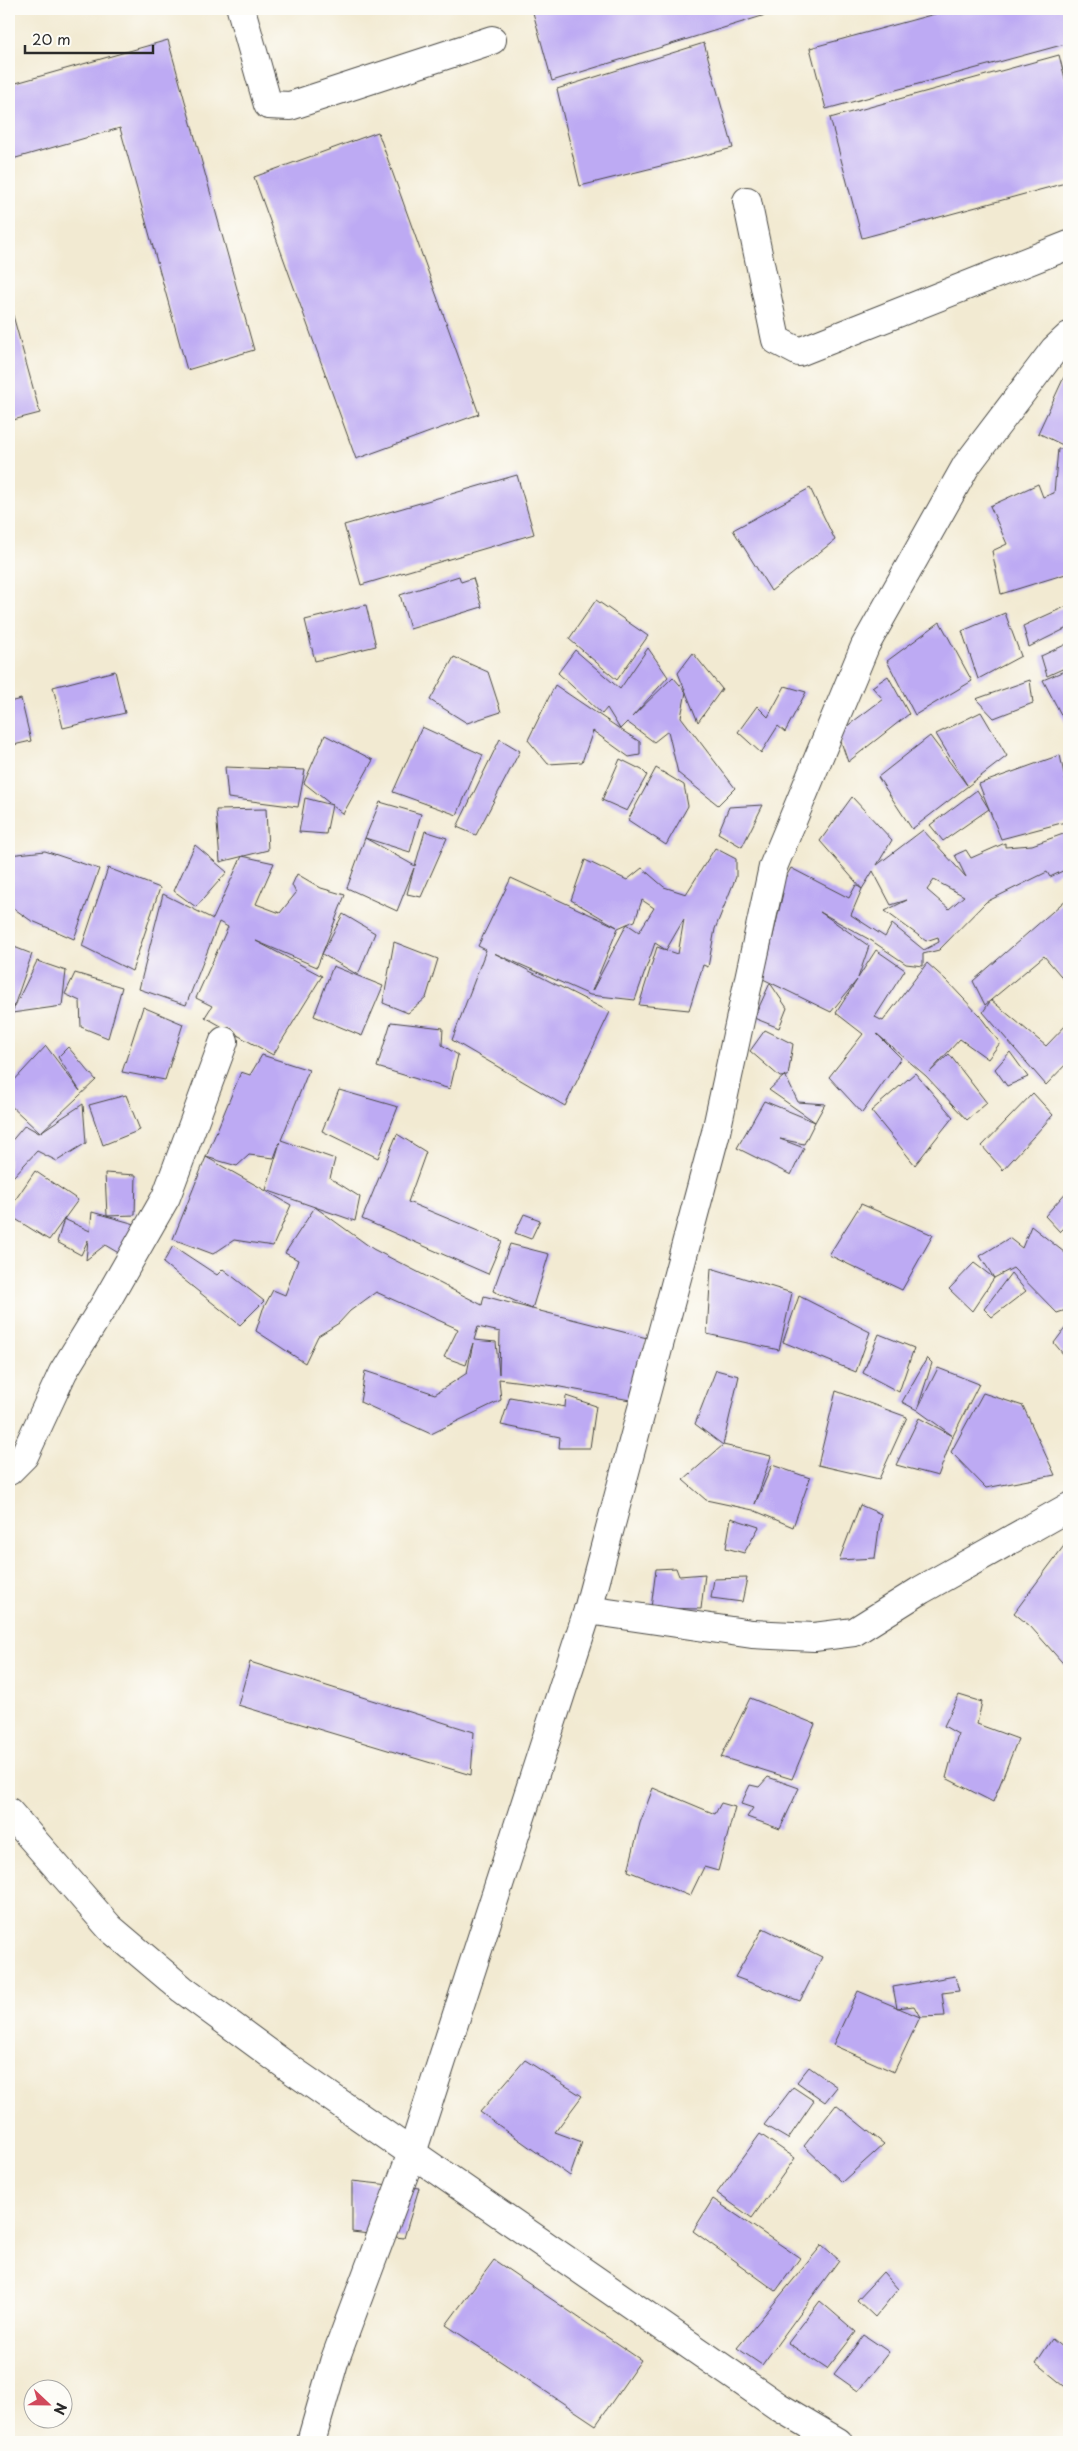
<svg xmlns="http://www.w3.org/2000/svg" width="1078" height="2451" font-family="'Playpen Sans',sans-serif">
	<rect width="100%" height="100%" fill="#fdfcf7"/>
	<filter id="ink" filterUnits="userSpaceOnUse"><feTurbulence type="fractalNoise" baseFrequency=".02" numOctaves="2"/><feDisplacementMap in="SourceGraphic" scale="10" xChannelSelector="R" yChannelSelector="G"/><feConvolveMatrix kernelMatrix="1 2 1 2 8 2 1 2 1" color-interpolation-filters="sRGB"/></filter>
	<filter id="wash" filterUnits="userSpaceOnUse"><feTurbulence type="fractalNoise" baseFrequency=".0096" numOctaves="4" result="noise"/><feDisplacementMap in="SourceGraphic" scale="20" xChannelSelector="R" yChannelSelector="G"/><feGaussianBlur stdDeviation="1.12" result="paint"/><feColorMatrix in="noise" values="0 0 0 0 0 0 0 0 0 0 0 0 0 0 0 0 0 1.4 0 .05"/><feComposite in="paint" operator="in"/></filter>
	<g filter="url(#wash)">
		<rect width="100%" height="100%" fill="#f2ead2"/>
		<g id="blocks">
			<g fill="#bdaaf3" fill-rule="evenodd">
				<path d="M532,9H774L775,12L552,81Z"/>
				<path d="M953,9H1069V43L826,109L810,48Z"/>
				<path d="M168,40L254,350L187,370L120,128L9,160V85Z"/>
				<path d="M704,43L733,148L580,186L557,89Z"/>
				<path d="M1059,55L1069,94V182L862,238L830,118Z"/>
				<path d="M378,132L479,414L356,459L254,177Z"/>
				<path d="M9,301L40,413L9,421Z"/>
				<path d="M1064,377L1069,379V448L1038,433Z"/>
				<path d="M1058,449H1069V573L1001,594L992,551L1007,544L990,506L1038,484L1043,497L1054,493Z"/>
				<path d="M517,475L534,534L361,585L344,525Z"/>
				<path d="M810,488L835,540L771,591L733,530Z"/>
				<path d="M459,576L461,582L473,578L482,607L410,629L400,595Z"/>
				<path d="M596,600L648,636L617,680L569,639Z"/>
				<path d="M366,605L376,646L315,661L305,620Z"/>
				<path d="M1069,605V627L1029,647L1023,626Z"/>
				<path d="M1005,613L1021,656L978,679L962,631Z"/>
				<path d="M940,622L972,681L915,715L887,661Z"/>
				<path d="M1069,643V666L1047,676L1041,656Z"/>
				<path d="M648,648L668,677L632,717L673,677L686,692L681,717L735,788L718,805L678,773L668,731L654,742L627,722L620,729L640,742V755L629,757L593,731L582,762L548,764L528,740L555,685L620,729L607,708L602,714L558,673L575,650L620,689Z"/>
				<path d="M693,653L722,689L698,722L678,673Z"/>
				<path d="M454,657L488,672L501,712L467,723L430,700Z"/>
				<path d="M1069,669V725L1067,726L1043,680Z"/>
				<path d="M115,671L125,713L63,728L53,687Z"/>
				<path d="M888,676L909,714L848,762L838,733L883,699L872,687Z"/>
				<path d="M1030,680L1033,703L994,718L976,699Z"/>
				<path d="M785,686L806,692L785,732L778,726L761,753L738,732L757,706L768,717Z"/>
				<path d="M21,699L31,741L9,746V702Z"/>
				<path d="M981,712L1007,756L912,829L878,777L930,736L967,785L936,734Z"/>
				<path d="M422,727L483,755L457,815L393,792Z"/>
				<path d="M325,735L373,760L343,814L304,783Z"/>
				<path d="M500,739L520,751L476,835L457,827Z"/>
				<path d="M1060,755L1069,798V821L1001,839L979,784Z"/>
				<path d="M620,759L642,770L647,775L627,811L602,800Z"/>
				<path d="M225,767L305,770L298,807L228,798Z"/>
				<path d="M656,768L684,785L688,806L666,845L628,820Z"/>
				<path d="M977,790L989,809L943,841L930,825Z"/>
				<path d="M852,797L892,840L877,865L923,830L966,877L955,855L966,850L971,858L1005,843V847L1032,845L1069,832V868L1050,877L1047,872L986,902L939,950L923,954V966L906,964L872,941L820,912L869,946L858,978L876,950L905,970L875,1017L883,1021L927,963L946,980L979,1015L1000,1043L988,1059L960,1039L930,1072L949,1054L987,1103L967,1120L926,1076L877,1034L901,1058L862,1113L829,1077L863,1034L836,1013L857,980L831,1012L763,979L783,893L778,890L791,868L849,898L856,885L862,889L851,915L885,937L892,924L924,950L939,942L938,937L926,941L885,911L907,900L891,905L873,871L862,889L820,841ZM934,880L964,896L949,909L927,890Z"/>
				<path d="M305,798L332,805L326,834L299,832Z"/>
				<path d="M380,802L421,814L410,852L365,838Z"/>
				<path d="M763,805L742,847L718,833L729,807Z"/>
				<path d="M266,809L268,850L220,862L216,810Z"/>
				<path d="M425,831L447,838L421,897L407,894L414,868L397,911L347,888L365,838L415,866Z"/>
				<path d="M195,845L227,872L196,907L174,891Z"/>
				<path d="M715,848L736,859V877L715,929L708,967L703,965L689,1010L639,1005L657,947L678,954L684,919L666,950L655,943L635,1000L590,995L494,953L610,1012L565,1106L452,1040L486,950L478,946L511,878L617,927L571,900L585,860L627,880L642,868L664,887L686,894ZM642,900L654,908L639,932L627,924L635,921ZM627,924L592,991L618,928Z"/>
				<path d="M45,851L99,869L74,939L30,920L9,905V855Z"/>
				<path d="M242,856L274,863L256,904L280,913L296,893L292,885L297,874L321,888L345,895L322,954L343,914L375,933L358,975L322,954L317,967L256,941L322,976L273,1055L205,1017L212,1006L196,998L228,927L219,922L186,1005L139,989L163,894L213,919Z"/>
				<path d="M108,868L160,888L132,971L82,946Z"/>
				<path d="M1068,898L1069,979L1066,982L1044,956L985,1005L973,981Z"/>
				<path d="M394,942L438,959L426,998L408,1013L383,1003Z"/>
				<path d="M9,945L32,954L12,1012L37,961L66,971L62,1006L12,1013L9,1018Z"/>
				<path d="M333,966L383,986L362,1036L314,1016Z"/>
				<path d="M75,973L122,987L108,1038L81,1027L80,1001L65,994Z"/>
				<path d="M770,983L787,1008L779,1028L754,1018Z"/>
				<path d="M991,1000L1046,1046L1069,1022V1061L1046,1085L983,1012Z"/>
				<path d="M143,1007L183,1024L165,1080L122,1072Z"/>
				<path d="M391,1022L443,1028L442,1045L458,1055L450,1089L377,1067Z"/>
				<path d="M765,1030L793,1044L788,1076L780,1077L750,1051Z"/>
				<path d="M46,1046L80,1091L58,1057L68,1047L96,1080L40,1133L9,1104V1082L11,1084Z"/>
				<path d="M1010,1052L1028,1077L1007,1086L995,1069Z"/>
				<path d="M262,1055L309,1070L281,1140L335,1159L330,1178L360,1197L355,1221L266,1190L280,1142L274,1158L249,1155L237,1166L206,1157L241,1072L250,1075Z"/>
				<path d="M915,1073L953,1117L915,1165L871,1111Z"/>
				<path d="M785,1075L798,1102L825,1104L815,1122L769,1090Z"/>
				<path d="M339,1090L398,1107L378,1158L322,1131Z"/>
				<path d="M1033,1093L1053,1115L1003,1170L982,1146Z"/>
				<path d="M126,1095L140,1130L103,1145L89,1105Z"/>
				<path d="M764,1101L815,1122L804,1144L780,1139L804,1148L791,1175L737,1148Z"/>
				<path d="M83,1104L86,1143L57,1161L37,1151L13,1177L9,1175V1144L25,1125L39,1133Z"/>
				<path d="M397,1134L426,1152L408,1202L502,1241L488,1274L362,1219Z"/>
				<path d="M206,1157L291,1205L273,1246L234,1240L213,1254L173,1239Z"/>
				<path d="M35,1171L78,1200L49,1240L9,1215V1209Z"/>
				<path d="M105,1173L136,1175L135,1215L107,1216Z"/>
				<path d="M1069,1189V1223L1060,1232L1045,1216Z"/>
				<path d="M861,1204L933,1235L902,1290L829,1255Z"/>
				<path d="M315,1207L373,1249L482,1305L484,1296L532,1309L493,1291L510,1244L549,1254L532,1309L647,1338L630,1400L555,1386L499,1379L501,1400L431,1434L360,1402L365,1371L435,1394L467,1373L473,1343L466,1365L444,1357L458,1329L376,1292L350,1311L339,1323L318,1336L305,1363L256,1331L263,1309L273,1290L285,1295L298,1260L285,1253ZM478,1327L500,1332L499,1374L496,1342L474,1340Z"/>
				<path d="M92,1212L135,1224L127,1258L105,1245L86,1260L88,1240L81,1255L57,1242L64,1219L90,1231Z"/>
				<path d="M524,1214L540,1220L531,1239L515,1233Z"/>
				<path d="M1031,1226L1069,1256V1309L1057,1313L1013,1268L994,1278L980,1256L1009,1238L1022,1248Z"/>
				<path d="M173,1246L217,1275L223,1269L264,1301L240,1325L163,1263Z"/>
				<path d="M974,1263L994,1278L972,1311L949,1289Z"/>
				<path d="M711,1268L792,1293L779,1350L707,1334Z"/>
				<path d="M1011,1273L1026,1291L992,1317L984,1309Z"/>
				<path d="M799,1296L870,1332L856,1372L783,1342Z"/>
				<path d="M1069,1323V1361L1054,1343Z"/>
				<path d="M879,1334L914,1348L899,1392L863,1373Z"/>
				<path d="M927,1358L932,1363L917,1410L938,1368L979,1384L953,1436L917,1410L902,1402Z"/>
				<path d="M716,1370L739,1376L723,1445L771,1456L755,1504L772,1465L810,1478L793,1527L753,1510L706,1500L683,1480L723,1445L695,1424Z"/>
				<path d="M836,1391L907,1417L879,1479L818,1465Z"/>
				<path d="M983,1393L1023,1406L1055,1475L986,1488L951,1452Z"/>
				<path d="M566,1396L596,1406L590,1448H559L560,1437L501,1425L510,1397L565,1407Z"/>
				<path d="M919,1418L953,1436L938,1476L896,1465Z"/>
				<path d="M860,1505L881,1514L875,1558L839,1560Z"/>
				<path d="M731,1518L759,1527L744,1553L726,1548Z"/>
				<path d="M1069,1539V1670L1030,1626L1014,1613Z"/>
				<path d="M676,1568L679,1576L705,1574L701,1609L651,1608L656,1569Z"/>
				<path d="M747,1578L742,1602L711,1598L714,1579Z"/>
				<path d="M250,1662L474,1732L471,1775L238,1705Z"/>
				<path d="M959,1695L982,1702L977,1724L1018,1739L993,1802L946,1778L958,1734L944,1726Z"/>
				<path d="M750,1698L815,1724L792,1779L721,1757Z"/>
				<path d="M768,1777L799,1788L780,1829L747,1817L753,1808L741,1804L750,1785L759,1787Z"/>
				<path d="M653,1788L715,1814L721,1803L735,1807L718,1871L704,1867L690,1896L628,1871L640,1823Z"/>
				<path d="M763,1928L822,1957L800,2001L735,1977Z"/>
				<path d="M955,1976L959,1991L942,1993L945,2016L920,2017L914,2006L897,2008L893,1987Z"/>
				<path d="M858,1991L920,2017L894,2072L833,2045Z"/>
				<path d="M525,2060L582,2096L555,2132L582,2142L570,2176L480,2112Z"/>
				<path d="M809,2067L837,2087L825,2102L797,2082Z"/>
				<path d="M793,2087L814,2101L788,2139L764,2125Z"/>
				<path d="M836,2105L884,2144L842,2182L804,2146Z"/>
				<path d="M760,2134L795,2158L752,2218L717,2193Z"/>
				<path d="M352,2181L419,2188L404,2238L352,2232Z"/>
				<path d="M713,2199L800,2258L776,2291L693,2231Z"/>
				<path d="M822,2245L839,2260L762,2365L737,2348Z"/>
				<path d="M494,2260L641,2360L596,2425L446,2325Z"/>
				<path d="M883,2272L898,2289L875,2317L857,2300Z"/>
				<path d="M820,2301L856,2332L827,2369L788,2343Z"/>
				<path d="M864,2335L889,2352L858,2391L834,2374Z"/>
				<path d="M1052,2339L1069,2353V2390L1036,2363Z"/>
			</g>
		</g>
	</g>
	<g filter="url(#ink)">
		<use href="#blocks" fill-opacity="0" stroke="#494844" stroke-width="1"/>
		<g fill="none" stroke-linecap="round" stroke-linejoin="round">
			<defs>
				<g id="minor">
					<path d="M241,9L268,105L290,106L492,40"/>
					<path d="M747,201L776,340L799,352L1069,245"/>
					<path d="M9,1471L24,1456L63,1372L106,1302L166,1197L224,1041"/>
					<path d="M588,1610L752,1634L814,1637L854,1632L921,1590L1069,1507"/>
					<path d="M9,1812L110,1928L182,1989L292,2070L779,2407L838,2442"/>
					<path d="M311,2442L334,2362L412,2153L588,1610L716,1132L773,867L865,646L966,466L1054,350L1069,336"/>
				</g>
			</defs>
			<use href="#minor" stroke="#494844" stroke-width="30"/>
			<use href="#minor" stroke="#fff" stroke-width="28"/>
		</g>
	</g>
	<rect width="1078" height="2451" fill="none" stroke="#fdfcf7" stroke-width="30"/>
	<g transform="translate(48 2404) rotate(112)"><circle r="24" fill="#fdfcf7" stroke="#a9a8a5"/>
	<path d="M0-4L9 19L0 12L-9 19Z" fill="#d1495b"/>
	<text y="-8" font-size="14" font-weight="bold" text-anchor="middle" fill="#2b2b2b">N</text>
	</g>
	<path d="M25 45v8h128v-8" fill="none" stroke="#2b2b2b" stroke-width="2.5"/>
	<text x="32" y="45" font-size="15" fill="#2b2b2b" stroke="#fdfcf7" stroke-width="4" paint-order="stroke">20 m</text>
</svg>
